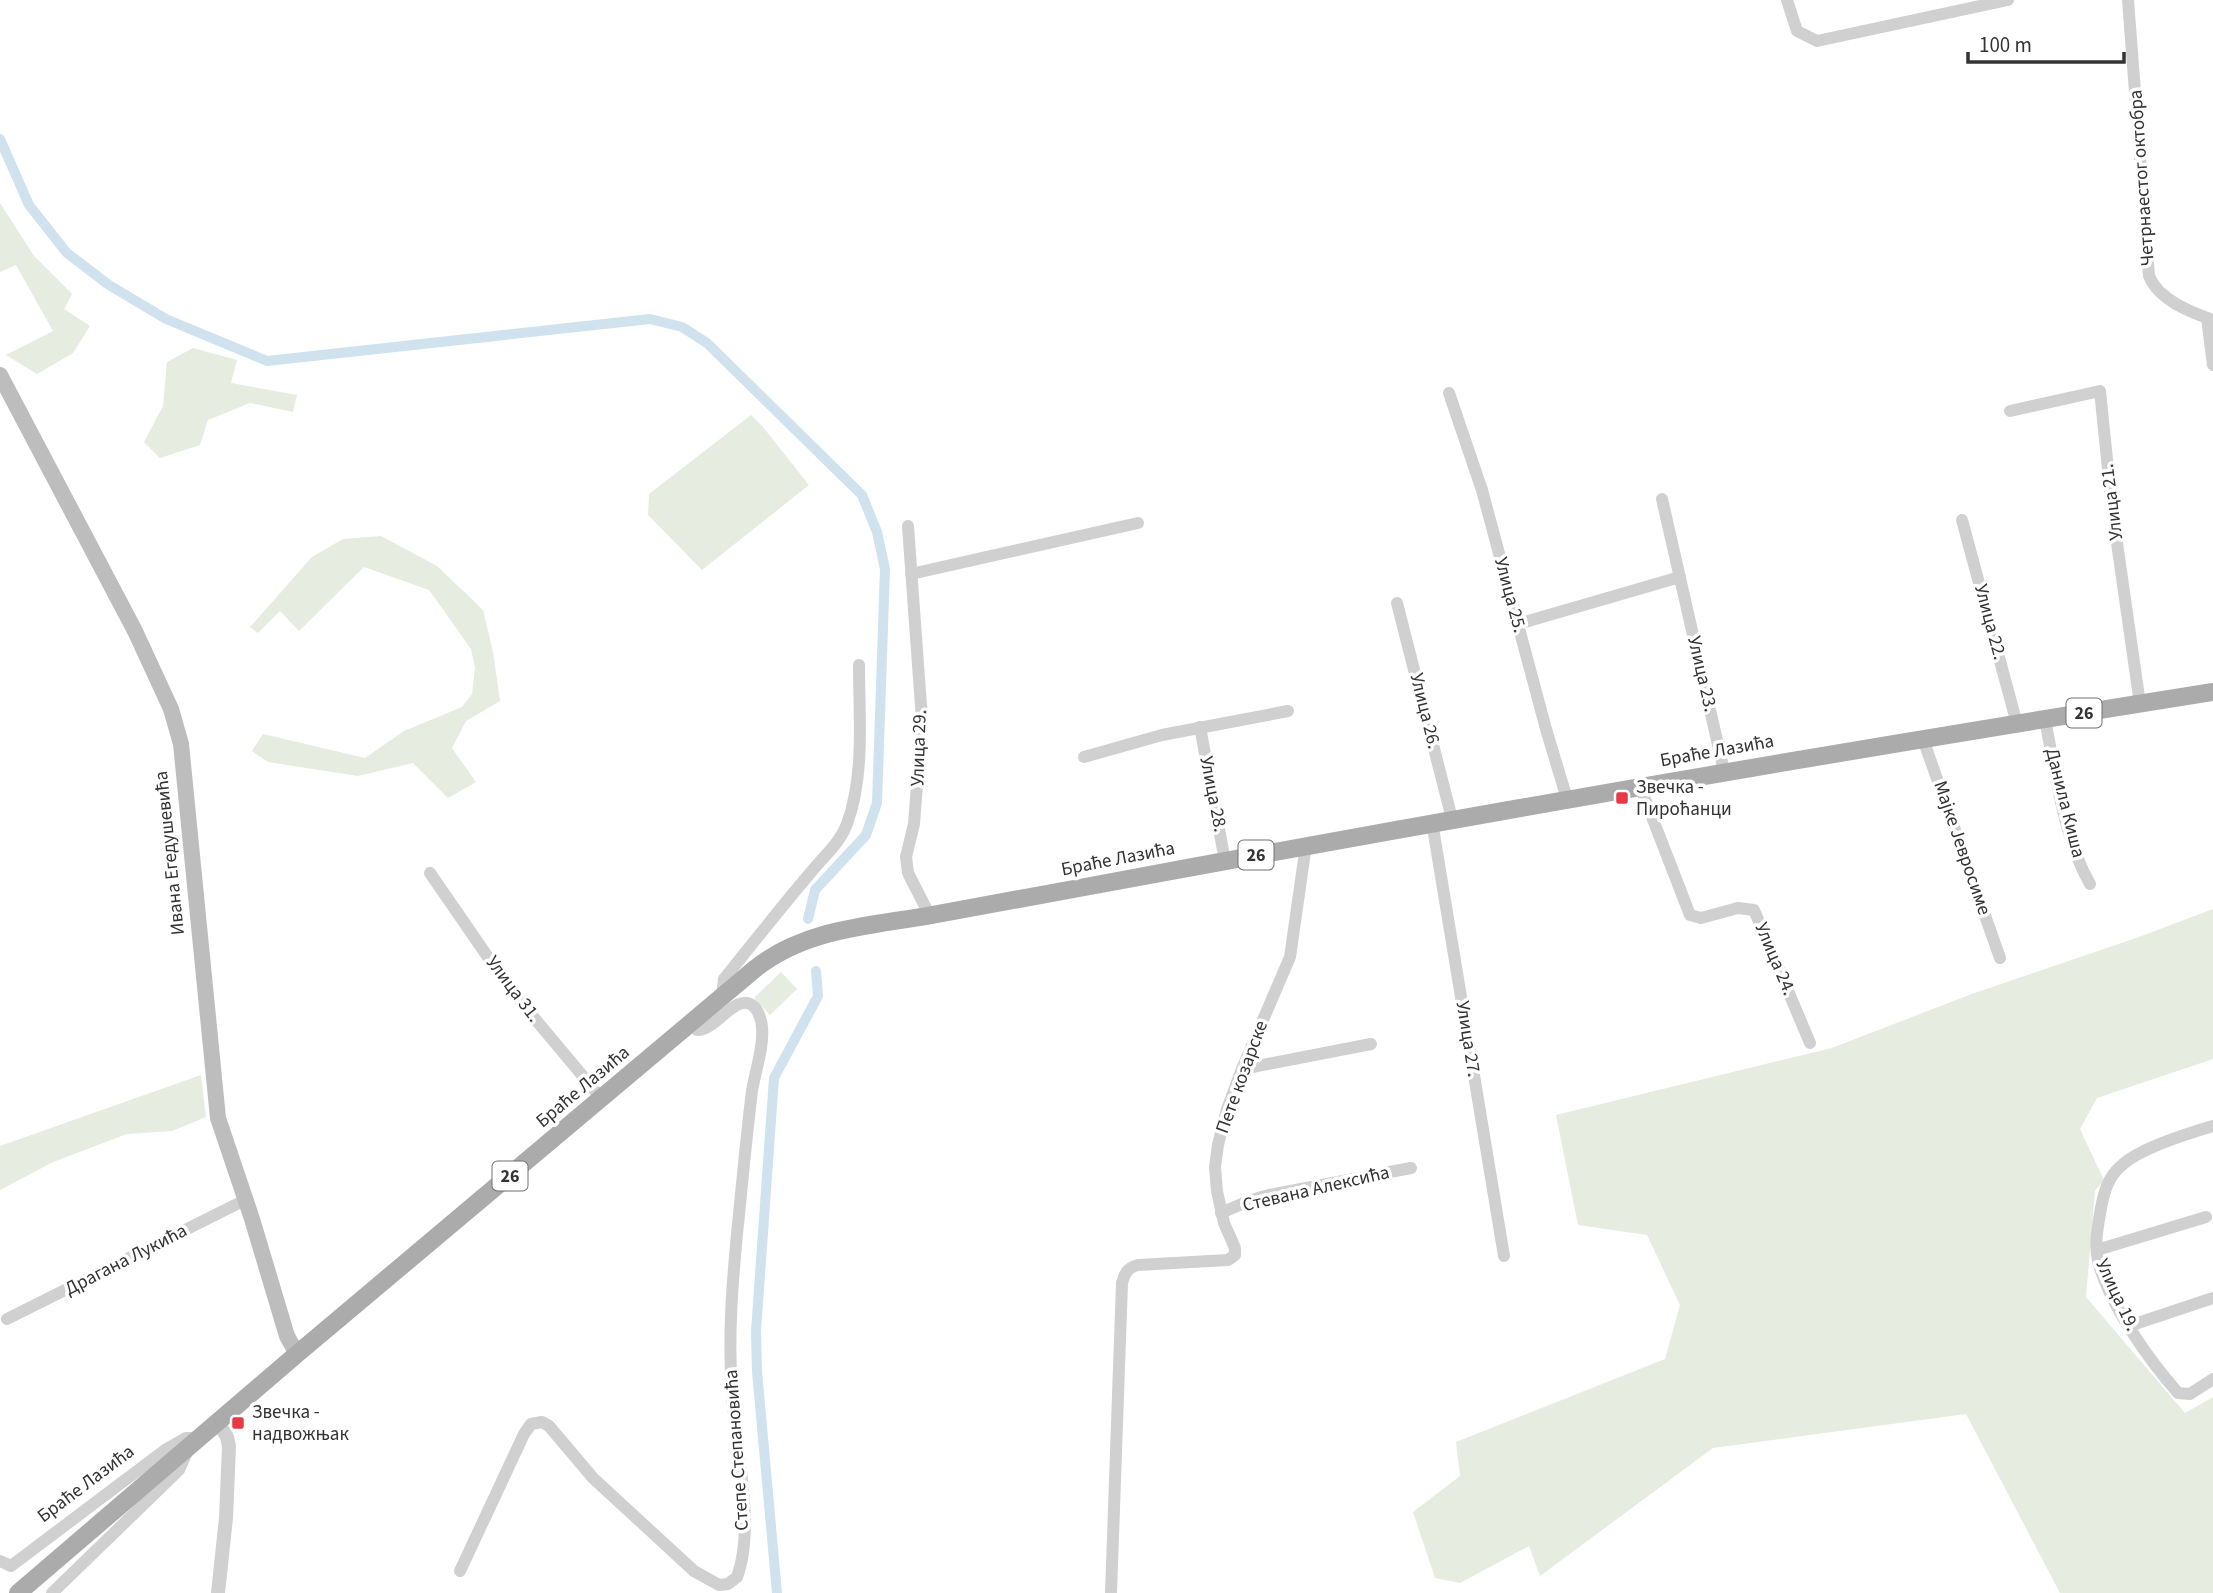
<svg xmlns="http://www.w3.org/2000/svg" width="2213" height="1593" font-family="'Source Sans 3',sans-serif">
	<rect width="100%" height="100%" fill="#fff"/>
	<g fill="#e6ecdf">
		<path d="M0,203L34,256L72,294L64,309L90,326L73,353L37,374L6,355L53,331L16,265L0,272Z"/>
		<path d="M193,348L237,360L231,383L297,395L293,412L250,403L208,420L200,445L160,458L144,442L163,406L167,362Z"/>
		<path d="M751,415L763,427L809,485L702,570L648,515L649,494Z"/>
		<path d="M381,536L437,566L483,610L493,652L500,701L466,721L452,748L476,782L448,798L413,763L358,776L268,762L252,751L263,734L365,758L404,731L462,707L472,694L475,668L471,649L429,590L364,567L299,631L280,611L258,633L250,627L312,557L343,539Z"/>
		<path d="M2213,909V1059L2097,1098L2080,1129L2104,1180L2095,1191L2086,1297L2185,1413L2213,1397V1593H2060L1966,1414L1713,1448L1540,1576L1529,1546L1460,1583L1435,1578L1413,1512L1460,1476L1456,1442L1665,1359L1680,1305L1647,1235L1578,1225L1556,1115L1832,1048L1969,995L2139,937Z"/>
		<path d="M781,972L797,989L770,1015L754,998Z"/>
		<path d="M201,1075L206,1117L172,1131L127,1134L53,1162L0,1190V1146Z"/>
	</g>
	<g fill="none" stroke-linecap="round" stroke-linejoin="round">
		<g stroke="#cfe2ee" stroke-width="10">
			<path d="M0,139L29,205L67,253L109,285L166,319L267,361L650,319L682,327L707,343L862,495L877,532L885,569L877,803L866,835L815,890L808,919"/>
			<path d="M777,1593L757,1371L756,1331L774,1078L818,996L816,971"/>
		</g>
		<g stroke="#d0d0d0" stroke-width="12">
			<path d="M1787,0L1797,31L1817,41L2008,0"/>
			<path d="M2128,0L2149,276C2159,300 2190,312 2213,320"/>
			<path d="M2207,318L2213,365"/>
			<path d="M1449,393L1482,490L1546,729L1567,799"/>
			<path d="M2010,411L2100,391L2112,508L2140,704"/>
			<path d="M1662,499L1724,771"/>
			<path d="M1962,520L2017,724"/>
			<path d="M908,526L922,720L914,824L906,857L908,873L930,916"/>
			<path d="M911,574L1138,523"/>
			<path d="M1397,603L1452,819"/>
			<path d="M1518,624L1680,577"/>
			<path d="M2045,720C2056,773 2063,837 2090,884"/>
			<path d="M1200,727L1225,861"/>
			<path d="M1923,739L2000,958"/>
			<path d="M1084,757L1162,735L1288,711"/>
			<path d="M1640,786L1690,915L1701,918L1738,908L1754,910L1810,1043"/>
			<path d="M1432,822L1504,1256"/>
			<path d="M430,873L510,989L602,1099"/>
			<path d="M722,996L724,979C753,943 782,906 812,871C824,856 840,843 847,824C865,775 859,717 859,665"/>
			<path d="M1242,1069L1371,1044"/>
			<path d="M2213,1126C2187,1134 2140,1148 2121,1166C2108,1177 2104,1192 2101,1208C2098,1225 2094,1245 2098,1261C2109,1304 2149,1360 2178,1393L2190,1394L2213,1379"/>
			<path d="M1221,1213L1251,1200L1269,1195L1411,1168"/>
			<path d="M2097,1250L2206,1217"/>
			<path d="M7,1319L245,1200"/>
			<path d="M2129,1326L2213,1298"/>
			<path d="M0,1561L11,1566L165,1450L186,1438H198"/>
			<path d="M460,1571L524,1434L531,1424L542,1422L549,1426L593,1478L694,1571L719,1585L728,1584L737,1577C756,1527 735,1446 732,1393C728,1340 732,1287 737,1234C742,1186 746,1139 752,1091C755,1072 764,1047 762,1028C762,1021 758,1009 752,1005C736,993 715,1031 697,1030L691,1024"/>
			<path d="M52,1593L179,1470L188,1450"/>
			<path d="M1111,1593L1122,1283C1125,1273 1127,1268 1138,1265L1228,1260L1235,1255V1248L1224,1223L1217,1191L1215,1167L1218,1145L1227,1109L1242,1069L1290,957L1306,845"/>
		</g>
		<path stroke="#d0d0d0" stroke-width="14" d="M218,1593L226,1518L229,1446L227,1437L218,1422"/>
		<path stroke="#bdbdbd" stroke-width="16" d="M0,375L135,631L171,709L181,744L218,1118L252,1219L287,1336L297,1354"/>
		<path stroke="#ababab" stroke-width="18" d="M18,1593L297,1354L756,968C807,928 871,926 932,915C989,905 1045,894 1101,884C1471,815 1842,751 2213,692"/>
	</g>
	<g fill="#e63946" stroke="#fff" stroke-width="2.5">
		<rect x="1615" y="791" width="14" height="14" rx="3.5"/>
		<rect x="231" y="1416" width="14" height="14" rx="3.5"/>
	</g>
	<g text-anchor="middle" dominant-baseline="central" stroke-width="7" stroke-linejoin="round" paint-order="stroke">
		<g fill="#fff" stroke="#707070" stroke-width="2">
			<rect x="2066.5" y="698.5" width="35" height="29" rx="5"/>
			<rect x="1238.5" y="840.5" width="35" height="29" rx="5"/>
			<rect x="492.5" y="1161.5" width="35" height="29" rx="5"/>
		</g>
		<g font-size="18" font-weight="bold" fill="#333">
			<text x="2084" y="713">26</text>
			<text x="1256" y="855">26</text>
			<text x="510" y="1176">26</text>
		</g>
		<g font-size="19" fill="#333" stroke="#fff">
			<text transform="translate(2142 178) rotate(-94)">Четрнаестог октобра</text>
			<text transform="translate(2112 502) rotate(-97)">Улица 21.</text>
			<text transform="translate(1510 595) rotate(75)">Улица 25.</text>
			<text transform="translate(1990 622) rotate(75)">Улица 22.</text>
			<text transform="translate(1702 674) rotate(77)">Улица 23.</text>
			<text transform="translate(1425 711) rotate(76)">Улица 26.</text>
			<text transform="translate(919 748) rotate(-88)">Улица 29.</text>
			<text transform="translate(1717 751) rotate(-10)">Браће Лазића</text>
			<text transform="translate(1213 794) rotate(79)">Улица 28.</text>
			<text transform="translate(2065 803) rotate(76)">Данила Киша</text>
			<text transform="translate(1962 848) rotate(71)">Мајке Јевросиме</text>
			<text transform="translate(170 853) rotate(-96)">Ивана Егедушевића</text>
			<text transform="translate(1118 859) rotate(-11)">Браће Лазића</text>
			<text transform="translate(1775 959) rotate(67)">Улица 24.</text>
			<text transform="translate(513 989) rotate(53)">Улица 31.</text>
			<text transform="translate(1468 1039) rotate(81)">Улица 27.</text>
			<text transform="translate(1242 1077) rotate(-70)">Пете козарске</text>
			<text transform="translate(583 1087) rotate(-40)">Браће Лазића</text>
			<text transform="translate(1316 1189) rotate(-13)">Стевана Алексића</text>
			<text transform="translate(126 1260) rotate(-27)">Драгана Лукића</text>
			<text transform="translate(2117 1295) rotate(65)">Улица 19.</text>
			<text transform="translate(737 1450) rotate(-94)">Степе Степановића</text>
			<text transform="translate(86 1484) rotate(-37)">Браће Лазића</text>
		</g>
		<g font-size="19" fill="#333" stroke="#fff" text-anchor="start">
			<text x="1636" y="787">Звечка -<tspan x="1636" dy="22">Пироћанци</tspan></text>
			<text x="252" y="1412">Звечка -<tspan x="252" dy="22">надвожњак</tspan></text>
		</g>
	</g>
	<path d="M1968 52v10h156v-10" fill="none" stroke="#333333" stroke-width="3.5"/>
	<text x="1979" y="52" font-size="21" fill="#333333" stroke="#ffffff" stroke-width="5" paint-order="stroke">100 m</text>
</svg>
